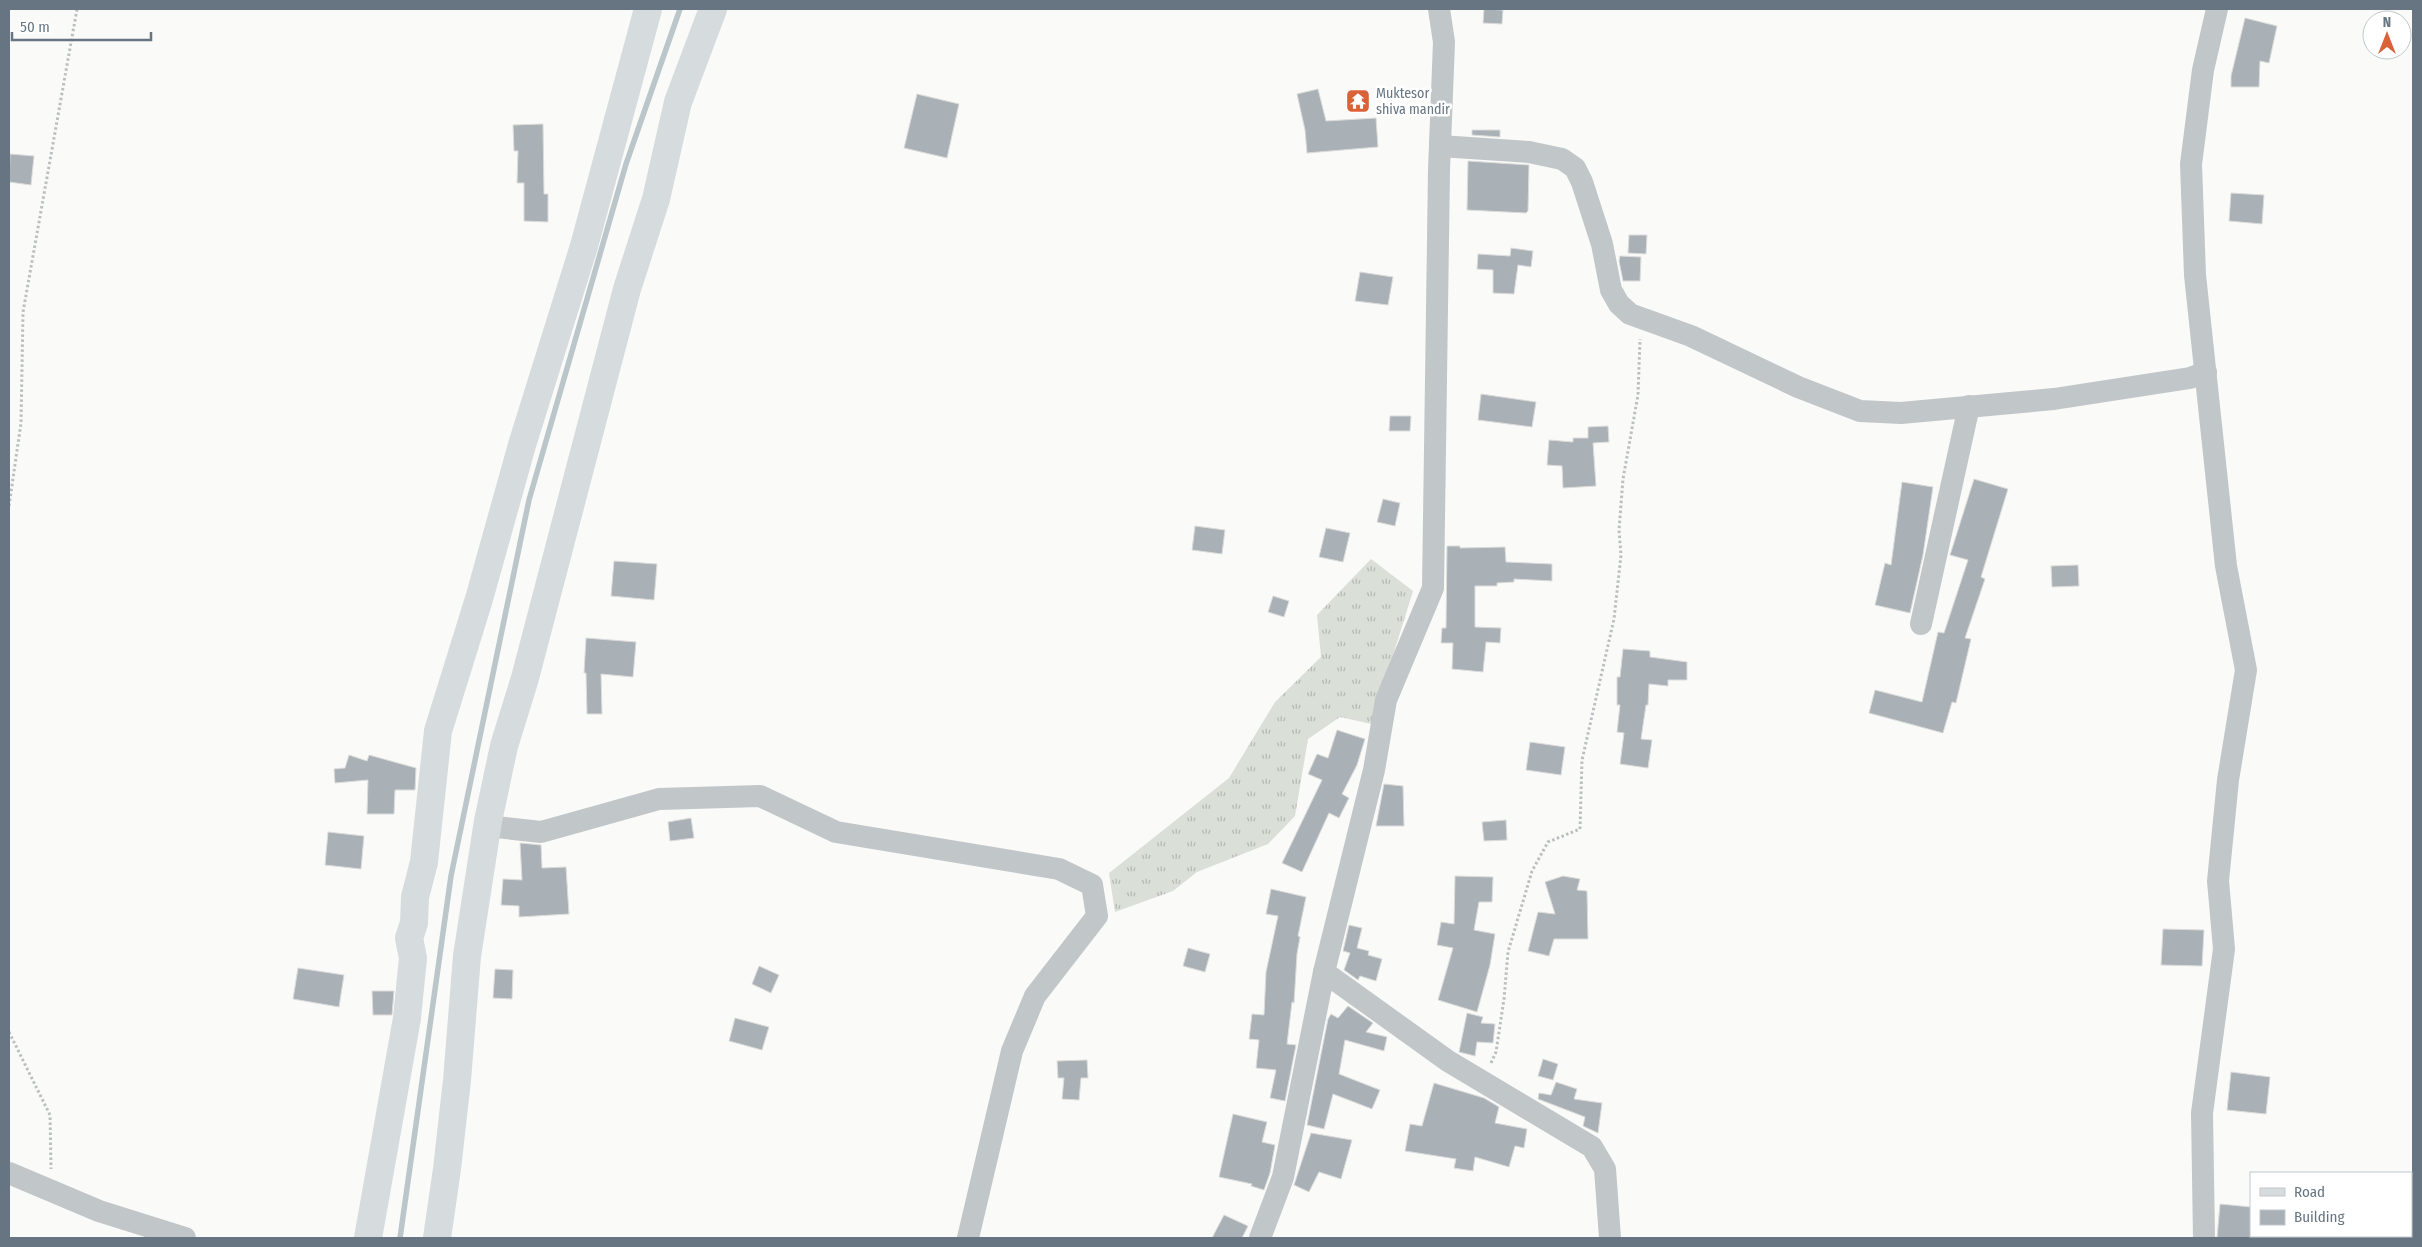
<svg xmlns="http://www.w3.org/2000/svg" width="2422" height="1247" font-family="'Fira Sans Condensed',sans-serif">
	<defs>
		<pattern id="grass-tufts" width="24" height="20" patternUnits="userSpaceOnUse" patternTransform="scale(1.25)"><rect width="24" height="20" fill="#dadfd7"/><path d="M3 7l-1-3M5 7V3M7 7l1-3M15 17l-1-3M17 17v-4M19 17l1-3" fill="none" stroke="#b5b9b4"/></pattern>
	</defs>
	<rect width="100%" height="100%" fill="#fafaf8"/>
	<path fill="url(#grass-tufts)" d="M1371,559L1413,591L1390,665L1376,725L1340,717L1308,739L1295,816L1268,844L1197,872L1173,891L1115,912L1109,873L1229,778L1275,702L1321,657L1317,615Z"/>
	<g fill="none" stroke-linecap="round" stroke-linejoin="round">
		<path stroke="#bbc6ca" stroke-width="5.5" d="M400,1238L451,876L529,500L626,164L680,9"/>
	</g>
	<g fill="#a9b1b7" stroke="#dcdcda">
		<path d="M1484,9L1503,10L1502,24L1483,23Z"/>
		<path d="M2245,18L2277,26L2269,63L2260,61L2259,87H2231V76Z"/>
		<path d="M1318,89L1326,121L1376,118L1378,147L1307,153L1305,130L1297,94Z"/>
		<path d="M917,94L959,104L947,158L904,148Z"/>
		<path d="M543,124L544,194H548V222L524,221V183H517L518,151H514L513,125Z"/>
		<path d="M1472,130H1500V137L1472,135Z"/>
		<path d="M10,154L34,156L31,185L9,182Z"/>
		<path d="M1468,161L1529,165L1528,211L1526,213L1467,210Z"/>
		<path d="M2231,193L2264,195L2262,224L2229,221Z"/>
		<path d="M1629,235H1647L1646,254L1628,253Z"/>
		<path d="M1511,248L1533,251L1531,267L1518,265L1514,294L1493,293V270L1477,269L1478,254L1510,256Z"/>
		<path d="M1620,256L1641,257L1640,281H1623L1619,261Z"/>
		<path d="M1360,272L1393,277L1388,305L1355,301Z"/>
		<path d="M1481,394L1536,402L1532,427L1478,420Z"/>
		<path d="M1390,416H1411L1410,431H1389Z"/>
		<path d="M1608,426L1609,442L1593,443L1596,486L1563,488L1562,466L1547,465L1549,440L1573,442V438H1588V427Z"/>
		<path d="M1974,479L2008,489L1981,577L1985,579L1965,638L1971,639L1956,703L1952,702L1943,733L1869,713L1875,690L1922,702L1938,632L1944,633L1968,560L1950,555Z"/>
		<path d="M1902,482L1933,487L1923,555L1910,613L1875,605L1885,563L1891,565Z"/>
		<path d="M1383,499L1400,503L1395,526L1377,522Z"/>
		<path d="M1195,526L1225,530L1222,554L1192,550Z"/>
		<path d="M1326,528L1350,533L1343,562L1319,557Z"/>
		<path d="M1447,546H1460V548L1505,547L1506,562L1552,564V581L1514,579V582L1497,583V586H1475V627L1501,628L1500,643L1486,642L1483,672L1452,669L1453,643H1441L1442,628H1446Z"/>
		<path d="M614,561L657,564L654,600L611,596Z"/>
		<path d="M2078,565L2079,586L2052,587L2051,566Z"/>
		<path d="M1273,596L1289,601L1284,617L1268,612Z"/>
		<path d="M586,638L636,642L633,677L601,674L602,714H587L586,673H584Z"/>
		<path d="M1623,649L1650,651V657L1687,662V680H1668V686L1649,684L1648,705H1646L1641,739L1652,740L1648,768L1620,764L1624,733L1617,732L1620,705H1617V677H1620Z"/>
		<path d="M1337,730L1365,739L1357,765L1342,794L1349,798L1339,818L1329,813L1302,872L1282,863L1322,780L1308,774L1317,754L1328,758Z"/>
		<path d="M1530,742L1565,747L1561,775L1526,770Z"/>
		<path d="M349,755L367,761L369,755L416,768L415,790H395L394,814H367L368,780L335,783L334,769L345,768Z"/>
		<path d="M1384,784L1403,786L1404,826H1376Z"/>
		<path d="M691,818L694,838L670,841L668,822Z"/>
		<path d="M1506,820L1507,840L1484,841L1482,822Z"/>
		<path d="M328,832L364,836L361,869L325,865Z"/>
		<path d="M520,843L541,845L542,868L566,867L569,914L519,917V906L501,905L503,879L522,880Z"/>
		<path d="M1455,876L1493,877L1492,902H1479L1474,930L1495,934L1490,965L1477,1012L1438,1000L1453,948L1437,945L1441,922L1454,924Z"/>
		<path d="M1563,876L1580,879L1577,890L1587,891L1588,939H1554L1549,956L1528,951L1538,912L1555,914L1545,882Z"/>
		<path d="M1271,889L1306,897L1298,936L1300,937L1297,954L1294,1003L1292,1002L1287,1044L1296,1045L1285,1101L1270,1098L1276,1070L1256,1068L1259,1040L1249,1039L1252,1014L1264,1015L1266,972L1278,916L1266,914Z"/>
		<path d="M1349,925L1362,928L1357,948L1369,951L1368,955L1382,959L1376,981L1360,976L1358,980L1344,970L1350,953L1343,951Z"/>
		<path d="M2163,929L2204,930L2202,966L2161,965Z"/>
		<path d="M1188,948L1210,954L1205,972L1183,966Z"/>
		<path d="M759,966L779,975L771,993L752,984Z"/>
		<path d="M298,968L344,975L339,1007L293,999Z"/>
		<path d="M495,969L513,970L512,999L493,998Z"/>
		<path d="M372,991H394L392,1015H373Z"/>
		<path d="M1348,1006L1373,1023L1366,1032L1387,1037L1384,1051L1345,1040L1339,1074L1380,1090L1372,1109L1333,1094L1324,1129L1307,1125L1328,1019L1331,1014L1338,1018Z"/>
		<path d="M1467,1013L1483,1017L1481,1023L1495,1024L1493,1043L1477,1042L1475,1056L1459,1052Z"/>
		<path d="M735,1018L769,1027L762,1050L729,1041Z"/>
		<path d="M1543,1059L1558,1064L1553,1080L1538,1076Z"/>
		<path d="M1087,1060L1088,1078H1081L1079,1100L1062,1099L1064,1078H1058L1057,1061Z"/>
		<path d="M2231,1072L2270,1077L2266,1114L2227,1110Z"/>
		<path d="M1556,1082L1577,1089L1574,1099L1602,1103L1598,1133L1583,1126L1585,1117L1538,1099L1539,1093L1551,1095Z"/>
		<path d="M1434,1083L1484,1098L1499,1107L1495,1123L1527,1129L1524,1148L1515,1146L1509,1167L1475,1157L1473,1171L1454,1168L1456,1159L1405,1151L1410,1124L1422,1126Z"/>
		<path d="M1233,1114L1267,1122L1262,1142L1275,1145L1270,1173L1264,1190L1251,1186L1252,1184L1219,1177Z"/>
		<path d="M1311,1133L1352,1140L1341,1179L1319,1172L1309,1192L1294,1185Z"/>
		<path d="M2220,1204L2251,1207V1238H2217Z"/>
		<path d="M1224,1215L1248,1226L1242,1238H1212Z"/>
	</g>
	<g fill="none" stroke-linecap="round" stroke-linejoin="round">
		<g stroke="#bcbfc1" stroke-width="3" stroke-dasharray="2.5 2.5" stroke-linecap="butt">
			<path d="M9,506L21,423L23,312L77,9"/>
			<path d="M9,1032L50,1115L51,1169"/>
			<path d="M1491,1063L1496,1052L1504,999L1508,952L1532,871L1548,842L1580,829L1582,760L1614,619L1621,555L1619,530L1623,479L1638,395L1640,339"/>
		</g>
		<g stroke="#c1c6c9" stroke-width="22">
			<path d="M1439,9L1444,42L1439,170L1433,588L1386,700L1374,770L1324,972L1448,1061L1592,1147L1605,1169L1610,1238"/>
			<path d="M1440,146L1529,152L1562,159L1575,168L1582,182L1602,244L1611,290L1619,304L1630,314L1691,336L1798,387L1860,411L1901,413L2054,399L2190,378L2206,372"/>
			<path d="M1921,624L1969,406"/>
			<path d="M487,826L541,832L659,799L760,796L836,832L1059,869L1092,885L1097,916L1035,996L1012,1051L968,1238"/>
			<path d="M9,1173L99,1211L185,1238"/>
			<path d="M1260,1238L1283,1177L1324,972"/>
			<path d="M2204,1238L2202,1113L2224,949L2218,881L2228,780L2246,670L2226,566L2195,275L2191,164L2203,70L2217,9"/>
		</g>
		<g stroke="#d6dbde" stroke-width="28">
			<path d="M368,1238L407,1018L413,958L409,938L414,923L415,897L424,862L438,731L479,599L522,445L584,246L648,9"/>
			<path d="M437,1238L447,1169L457,1080L467,956L488,821L504,746L525,678L627,289L656,199L678,102L713,9"/>
		</g>
	</g>
	<defs>
		<symbol id="temple-square" viewBox="-11 -11 22 22"><rect x="-9" y="-9" width="18" height="18" rx="4" fill="#d96239" stroke="#fff"/><path d="M0-6L5-2H3V0L6.5 2.5H4V6H1.5V3h-3V6H-4V2.5H-6.5L-3 0V-2H-5Z" fill="#fff"/></symbol>
	</defs>
	<g fill-rule="evenodd">
		<use href="#temple-square" x="1344" y="87" width="28" height="28"/>
	</g>
	<g text-anchor="middle" dominant-baseline="central" stroke-width="5" stroke-linejoin="round" paint-order="stroke">
		<g font-size="14" fill="#667581" stroke="#fff" text-anchor="start">
			<text x="1376" y="93">Muktesor<tspan x="1376" dy="16">shiva mandir</tspan></text>
		</g>
	</g>
	<rect width="2422" height="1247" fill="none" stroke="#667581" stroke-width="20"/>
	<rect x="2250" y="1172" width="162" height="65" fill="#ffffff" stroke="#c2c8cd"/>
	<rect x="2260" y="1188" width="25" height="8" fill="#d6dbde" stroke="#c2c8cd"/>
	<text x="2294" y="1197" font-size="15" fill="#667581">Road</text>
	<rect x="2260" y="1210" width="25" height="15" fill="#a9b1b7" stroke="#c2c8cd"/>
	<text x="2294" y="1222" font-size="15" fill="#667581">Building</text>
	<g transform="translate(2387 35)"><circle r="24" fill="#ffffff" stroke="#c2c8cd"/>
	<path d="M0-4L9 19L0 12L-9 19Z" fill="#d96239"/>
	<text y="-8" font-size="14" font-weight="bold" text-anchor="middle" fill="#667581">N</text>
	</g>
	<path d="M12 32v8h139v-8" fill="none" stroke="#667581" stroke-width="2.5"/>
	<text x="20" y="32" font-size="15" fill="#667581" stroke="#ffffff" stroke-width="4" paint-order="stroke">50 m</text>
</svg>
